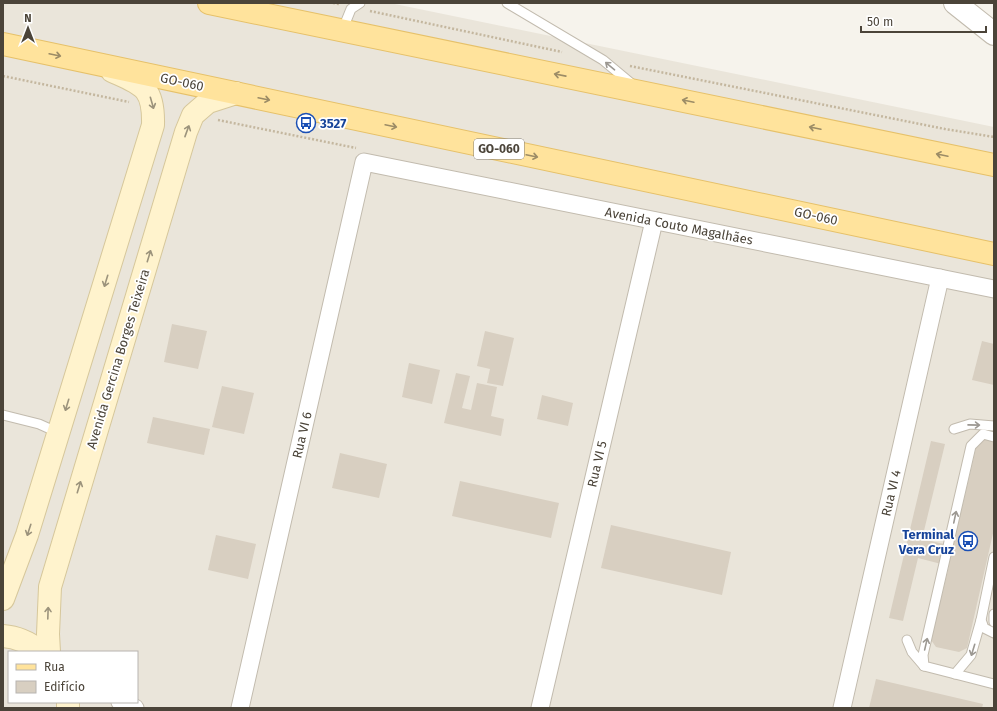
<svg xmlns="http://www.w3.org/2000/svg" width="997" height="711" font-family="'Fira Sans',sans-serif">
	<rect width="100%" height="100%" fill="#f6f3ec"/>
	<path fill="#eae5da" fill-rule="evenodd" d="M3,3H390L994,127V708H3ZM9,652H137V702H9Z"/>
	<g fill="#d8cfc1">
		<path d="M172,324L207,331L198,369L164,362Z"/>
		<path d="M485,331L514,338L503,386L487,383L490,369L477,366Z"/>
		<path d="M982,341L994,344V385L972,380Z"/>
		<path d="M409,363L440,370L432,404L402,397Z"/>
		<path d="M456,373L470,376L462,408L471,410L477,383L497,387L491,416L504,419L501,436L444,423Z"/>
		<path d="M222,386L254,393L244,434L212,427Z"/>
		<path d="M542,395L573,403L568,426L537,419Z"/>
		<path d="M153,417L210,429L204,455L147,443Z"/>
		<path d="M984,438L994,441V529L967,648L959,652L936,647L931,640L949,566L918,558L903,621L889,618L931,441L945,444L922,539L953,546L977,444Z"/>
		<path d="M340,453L387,464L379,498L332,488Z"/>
		<path d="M460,481L559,503L551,538L452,516Z"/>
		<path d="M611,525L731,552L722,595L601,568Z"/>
		<path d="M216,535L256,544L248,579L208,570Z"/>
		<path d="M876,679L983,704L982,708H869Z"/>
	</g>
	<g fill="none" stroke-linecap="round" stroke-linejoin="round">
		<defs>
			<g id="service">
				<path d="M507,3L603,60L633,85"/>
				<path d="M342,31L351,9L360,3"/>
				<path d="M3,415L39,424L59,433"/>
				<path d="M954,429L970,424L994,426"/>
				<path d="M994,437L983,434L971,446L923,655L924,666L994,684"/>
				<path d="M994,557L981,620L984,628L994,633"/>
				<path d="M994,614V622"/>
				<path d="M907,640L912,652L924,666"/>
				<path d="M955,674L971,655L981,620"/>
			</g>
			<g id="minor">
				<path d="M120,702L135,708"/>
				<path d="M240,708L364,162L994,289"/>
				<path d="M540,708L654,221"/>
				<path d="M842,708L940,278"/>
			</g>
			<path id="tertiary" d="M955,3L994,34"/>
			<g id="secondary">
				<path d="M3,599L27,535L153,125C154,87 143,85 112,71"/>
				<path d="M3,636C18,637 30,643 41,652"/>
				<path d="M49,652L48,634L50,587L186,132L193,115L208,102L236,93"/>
				<path d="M68,702V708"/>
			</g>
			<g id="primary">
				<path d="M209,3L994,165"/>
				<path d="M3,44L994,254"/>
			</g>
		</defs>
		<use href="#service" stroke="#c2bbae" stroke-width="11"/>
		<use href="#minor" stroke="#c2bbae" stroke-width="19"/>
		<use href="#tertiary" stroke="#c2bbae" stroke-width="24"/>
		<use href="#secondary" stroke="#d6c79b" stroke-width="24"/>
		<use href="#primary" stroke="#e6c16a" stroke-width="24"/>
		<g stroke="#c4b79f" stroke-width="2.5" stroke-dasharray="2 2" stroke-linecap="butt">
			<path d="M333,3L339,4"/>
			<path d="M370,11L562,52"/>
			<path d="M630,66L945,129L994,137"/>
			<path d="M3,76L129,102"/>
			<path d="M218,120L356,148"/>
		</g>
		<use href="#service" stroke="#fff" stroke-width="9"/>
		<use href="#minor" stroke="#fff" stroke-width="17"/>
		<use href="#tertiary" stroke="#fff" stroke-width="22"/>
		<use href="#secondary" stroke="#fff3cd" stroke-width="22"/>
		<use href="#primary" stroke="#ffe39c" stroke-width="22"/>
	</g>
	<defs><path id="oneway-shaft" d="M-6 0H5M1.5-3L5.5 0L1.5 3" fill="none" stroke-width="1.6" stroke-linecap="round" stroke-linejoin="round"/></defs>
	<g stroke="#9c8c66">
		<use href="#oneway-shaft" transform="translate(55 55) rotate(12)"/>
		<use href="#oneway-shaft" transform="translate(560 75) rotate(-169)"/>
		<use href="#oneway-shaft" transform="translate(264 99) rotate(12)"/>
		<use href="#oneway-shaft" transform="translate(688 101) rotate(-168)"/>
		<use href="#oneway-shaft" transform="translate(391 126) rotate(12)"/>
		<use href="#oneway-shaft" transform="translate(815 128) rotate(-168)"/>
		<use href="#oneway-shaft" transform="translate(942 155) rotate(-168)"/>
		<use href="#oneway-shaft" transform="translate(532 156) rotate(12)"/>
	</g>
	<g stroke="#9c9892">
		<use href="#oneway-shaft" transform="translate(610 66) rotate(-140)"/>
		<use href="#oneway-shaft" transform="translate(974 425) rotate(1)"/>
		<use href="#oneway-shaft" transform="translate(955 517) rotate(-78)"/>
		<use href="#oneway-shaft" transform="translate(926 644) rotate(-77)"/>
		<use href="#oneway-shaft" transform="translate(973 650) rotate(107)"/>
	</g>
	<g stroke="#9c937c">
		<use href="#oneway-shaft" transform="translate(152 103) rotate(74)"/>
		<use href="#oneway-shaft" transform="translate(187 131) rotate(-70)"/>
		<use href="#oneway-shaft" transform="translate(149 256) rotate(-73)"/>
		<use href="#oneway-shaft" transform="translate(106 281) rotate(107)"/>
		<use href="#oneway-shaft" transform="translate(67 405) rotate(107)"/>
		<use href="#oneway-shaft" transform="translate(79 487) rotate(-73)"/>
		<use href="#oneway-shaft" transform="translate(29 530) rotate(108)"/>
		<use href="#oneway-shaft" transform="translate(48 613) rotate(-88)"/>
	</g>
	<defs>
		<symbol id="bus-ring" viewBox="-11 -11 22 22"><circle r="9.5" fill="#fff" stroke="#1a4fb4" stroke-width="1.5"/><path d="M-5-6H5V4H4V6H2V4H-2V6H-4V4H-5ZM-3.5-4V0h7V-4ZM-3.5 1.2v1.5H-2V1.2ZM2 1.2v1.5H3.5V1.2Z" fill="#1a4fb4"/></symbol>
	</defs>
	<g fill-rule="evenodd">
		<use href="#bus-ring" x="295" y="112" width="22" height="22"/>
		<use href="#bus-ring" x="957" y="530" width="22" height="22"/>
	</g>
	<g text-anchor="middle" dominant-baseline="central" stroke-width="3.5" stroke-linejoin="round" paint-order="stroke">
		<rect fill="#fff" stroke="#817c74" stroke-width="1" x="474" y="139" width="50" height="20" rx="3"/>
		<g font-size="12" font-weight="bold" fill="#4b4439">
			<text x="499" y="149">GO-060</text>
		</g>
		<g font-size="13" fill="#4b4439" stroke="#fff">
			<text transform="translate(182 82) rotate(12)">GO-060</text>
			<text transform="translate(816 216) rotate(12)">GO-060</text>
			<text transform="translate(679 226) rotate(11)">Avenida Couto Magalhães</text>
			<text transform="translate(118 359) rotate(-73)">Avenida Gercina Borges Teixeira</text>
			<text transform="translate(302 435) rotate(-77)">Rua VI 6</text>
			<text transform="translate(597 464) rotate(-77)">Rua VI 5</text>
			<text transform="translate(891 493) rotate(-77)">Rua VI 4</text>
		</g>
		<g font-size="13" font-weight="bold" fill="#164399" stroke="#fff" text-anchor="start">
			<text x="320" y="123">3527</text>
			<text x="954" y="534" text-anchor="end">Terminal<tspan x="954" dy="15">Vera Cruz</tspan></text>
		</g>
	</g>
	<rect width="997" height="711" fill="none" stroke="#4b4439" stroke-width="8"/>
	<rect x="8" y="651" width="130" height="52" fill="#ffffff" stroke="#b7b4b0"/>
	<rect x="16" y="664" width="20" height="6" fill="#ffe39c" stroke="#b7b4b0"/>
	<text x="44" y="671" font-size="12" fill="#4b4439">Rua</text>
	<rect x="16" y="681" width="20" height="12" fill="#d8cfc1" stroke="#b7b4b0"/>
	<text x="44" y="691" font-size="12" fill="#4b4439">Edifício</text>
	<g transform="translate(28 28)" stroke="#ffffff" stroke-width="3" paint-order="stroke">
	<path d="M0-3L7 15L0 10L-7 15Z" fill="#4b4439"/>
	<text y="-6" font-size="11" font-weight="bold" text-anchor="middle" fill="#4b4439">N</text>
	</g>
	<path d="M861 26v6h125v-6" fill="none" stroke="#4b4439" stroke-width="2"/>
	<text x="867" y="26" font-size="12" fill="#4b4439" stroke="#ffffff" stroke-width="3" paint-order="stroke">50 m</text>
</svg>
